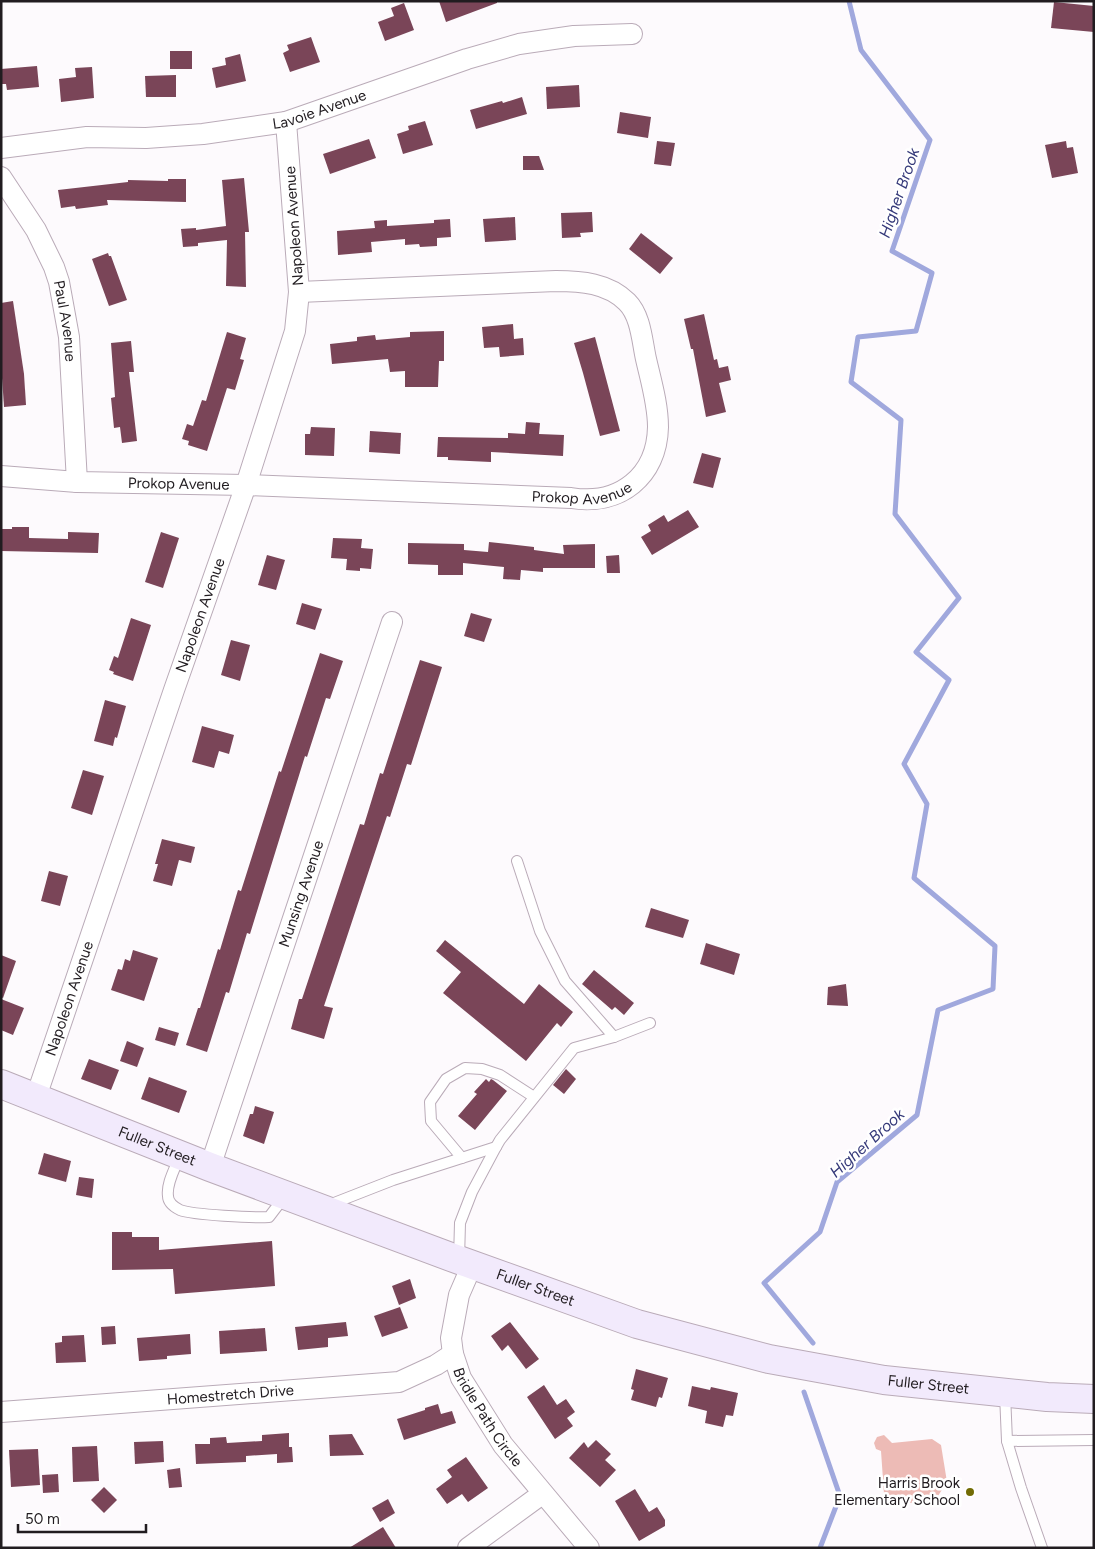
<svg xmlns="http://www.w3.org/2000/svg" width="1095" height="1549" font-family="Figtree,sans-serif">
	<rect width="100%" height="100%" fill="#fdfafd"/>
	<path fill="#edbbb6" d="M884,1435L892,1443L932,1439L941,1445L947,1482L936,1499C914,1504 905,1506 884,1494L881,1451L876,1449L874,1443L877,1437Z"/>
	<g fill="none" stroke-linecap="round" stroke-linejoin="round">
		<g stroke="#a0a8dd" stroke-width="5">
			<path d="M813,1343L764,1283L820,1232L837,1182L917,1115L938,1010L993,989L995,946L914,878L927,804L904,764L949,680L916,652L959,598L895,514L901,420L851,382L858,337L916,331L932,273L892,251L930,140L861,50L849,1"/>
			<path d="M804,1392L840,1496L820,1548"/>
		</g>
	</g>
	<g fill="#7a4558">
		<path d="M439,1H497V3L446,22Z"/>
		<path d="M1054,2L1094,6V32L1051,28Z"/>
		<path d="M404,3L414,30L385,41L378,22L394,16L391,8Z"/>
		<path d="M311,37L320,62L290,72L283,53L289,50L287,45Z"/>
		<rect x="170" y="51" width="22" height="18"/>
		<path d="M240,54L246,81L216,88L212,68L226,65L225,58Z"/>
		<path d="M37,66L39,87L7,90L6,84H1V69Z"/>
		<path d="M92,67L94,98L61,102L59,79L76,77L75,68Z"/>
		<path d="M176,75V97H146L145,76Z"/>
		<path d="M579,85L580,107L547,109L546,87Z"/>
		<path d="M522,97L527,114L476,129L470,110L502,101L503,103Z"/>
		<path d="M620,112L651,117L648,138L617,133Z"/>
		<path d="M425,121L433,145L403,154L397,134L409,130L408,126Z"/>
		<path d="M369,139L376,158L330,174L323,154Z"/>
		<path d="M657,141L675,143L671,166L654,164Z"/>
		<path d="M1066,141L1067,148L1073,147L1078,173L1052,178L1045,145Z"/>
		<path d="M523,156H539L544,170H523Z"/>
		<path d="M244,178L249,232H245L246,287L226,286L227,240L198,243V246L183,247L181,229L196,228V230L226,226L222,180Z"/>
		<path d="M168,179H186V202L107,200L108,205L76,209L75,206L61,208L58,190L128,182V180L168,181Z"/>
		<path d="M592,212L593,232L580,233L581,237L562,238L561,213Z"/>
		<path d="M515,217L516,240L485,242L483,219Z"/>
		<path d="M450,219L451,237L437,238V246L420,247L419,244L405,245V239L371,242L372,252L338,255L337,231L375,228L374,221L387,220V226L434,223V220Z"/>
		<path d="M641,233L673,258L660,274L629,249Z"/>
		<path d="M108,253L109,256H111L127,300L109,306L92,259Z"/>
		<path d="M13,301L24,374L26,405L4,407L1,363V303Z"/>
		<path d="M704,314L714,360L717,359L719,368L728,366L731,380L719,383L726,412L706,417L693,349H691L684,319Z"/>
		<path d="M513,324L514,339L523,338L524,355L500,357L499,347L484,348L482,327Z"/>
		<path d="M444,331V361H439L438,387H405V371L390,372L388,359L332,364L330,344L357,341V337L375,335L376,340L410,337V332Z"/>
		<path d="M227,332L246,338L240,359L244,360L235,390L227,388L207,451L188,445L189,441L182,439L187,424L193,426L202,400L206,401Z"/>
		<path d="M595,337L620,431L600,436L583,373L574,343Z"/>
		<path d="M131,341L134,372H129L137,441L122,443L120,427L114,428L111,398L115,397L111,343Z"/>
		<path d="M526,422L540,423L539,434L564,435L563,456L491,452V462L448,460V457H437L438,437L508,438V433L525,434Z"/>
		<path d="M311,427L335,428L334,456L305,455V434H310Z"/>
		<path d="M370,431L401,433L400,454L369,452Z"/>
		<path d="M702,453L721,458L713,488L693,483Z"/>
		<path d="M688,510L699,527L652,555L641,537L651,531L648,525L664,515L668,522Z"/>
		<path d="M12,527H29V538L68,539V532L99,533L98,553L1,551V529H12Z"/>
		<path d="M161,532L179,538L163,588L145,582Z"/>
		<path d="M333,538L362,539L361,548L373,549L371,569L360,568V571L346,570L347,559L331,558Z"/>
		<path d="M489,542L534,547V550L564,554L563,545L595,544V568H543V572L521,570L520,580L503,579L504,567L463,563V575H438V565L408,564V543L464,544V550L488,552Z"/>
		<path d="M267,555L285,560L276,590L258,585Z"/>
		<path d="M619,555L620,573H607L606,556Z"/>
		<path d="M302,603L322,609L315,630L296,624Z"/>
		<path d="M471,613L492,619L484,642L464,636Z"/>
		<path d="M131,618L151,625L133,681L113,674L114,672L109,670L114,656L118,658Z"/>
		<path d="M231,640L250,645L240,681L221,675Z"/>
		<path d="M320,653L343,661L330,699L326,698L307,757L305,756L250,934L247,933L229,993L226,992L207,1052L186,1045L198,1008H200L218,949L220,950L238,890L241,891L279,771L281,772Z"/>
		<path d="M420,660L442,667L411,765L407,764L390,817L387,816L324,1006L333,1008L324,1039L291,1029L299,999H302L360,824L364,825L380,773L383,774Z"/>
		<path d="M105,700L126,706L117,738L115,737L113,746L94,741Z"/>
		<path d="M202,726L234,735L229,754L219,751L214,768L192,762Z"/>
		<path d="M83,770L104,776L92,815L71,808Z"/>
		<path d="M162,839L195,847L191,863L179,860L172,886L153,881L158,864H155Z"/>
		<path d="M49,871L68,876L60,906L41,901Z"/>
		<path d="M651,908L689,920L683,938L645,927Z"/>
		<path d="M445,940L524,1004L539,984L573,1012L561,1027L557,1023L526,1061L443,993L461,972L436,951Z"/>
		<path d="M706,943L740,954L734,975L700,964Z"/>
		<path d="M133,950L158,958L144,1001L111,990L118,969L122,970L125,959L130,961Z"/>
		<path d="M1,955L16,961L3,998L1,997Z"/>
		<path d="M594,970L634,1003L624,1015L615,1007L612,1010L582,984Z"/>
		<path d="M846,984L848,1006L827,1005L828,987Z"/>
		<path d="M1,999L24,1008L13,1035L1,1030Z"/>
		<path d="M159,1027L179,1033L175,1046L155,1040Z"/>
		<path d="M127,1041L144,1048L137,1067L120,1061Z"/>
		<path d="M89,1059L119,1070L111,1090L81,1079Z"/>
		<path d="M566,1069L576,1079L564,1094L553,1085Z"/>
		<path d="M149,1077L187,1091L179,1113L141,1099Z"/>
		<path d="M486,1079L489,1082L491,1079L493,1080L507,1091L475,1130L458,1116L477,1094L474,1092Z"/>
		<path d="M255,1106L274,1112L264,1144L243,1136L250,1114H253Z"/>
		<path d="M44,1153L71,1161L66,1182L38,1174Z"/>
		<path d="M79,1177L94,1179L92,1198L76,1195Z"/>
		<path d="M112,1232H132V1237H159V1250L272,1241L275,1286L175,1294L173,1269L112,1270Z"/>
		<path d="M410,1279L416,1298L399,1305L392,1286Z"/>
		<path d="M400,1307L408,1328L382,1337L374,1316Z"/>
		<path d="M346,1322L348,1336L328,1338V1347L298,1350L295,1327Z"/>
		<path d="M510,1322L539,1359L526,1369L508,1345L502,1351L491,1336Z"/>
		<path d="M115,1326L116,1344L102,1345L101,1327Z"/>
		<path d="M265,1328L267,1351L220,1354L219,1331Z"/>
		<path d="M190,1334L191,1354L167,1356V1359L139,1361L137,1338Z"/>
		<path d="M84,1335L86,1362L56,1363L55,1343L62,1342V1336Z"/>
		<path d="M636,1369L668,1378L662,1398L659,1397L656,1407L631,1400L634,1390L631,1389Z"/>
		<path d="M544,1385L557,1405L566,1399L575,1412L567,1418L573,1426L555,1439L527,1397Z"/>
		<path d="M692,1386L710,1390L711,1387L738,1393L733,1416L726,1415L723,1427L705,1423L707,1411L688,1406Z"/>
		<path d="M438,1404L441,1414L452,1411L456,1423L404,1440L397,1419L425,1410V1408Z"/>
		<path d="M289,1433V1447H292L293,1462L277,1463V1454L246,1456V1462L196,1464L195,1444H210V1438L226,1437L227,1443L262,1441V1435Z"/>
		<path d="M352,1434L364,1455L330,1456L329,1435Z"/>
		<path d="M596,1440L611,1454L605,1460L616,1470L600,1487L569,1458L584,1442L588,1448Z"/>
		<path d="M163,1441L164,1462L135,1464L134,1442Z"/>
		<path d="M97,1446L99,1481L73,1482L72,1447Z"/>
		<path d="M38,1449L40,1485L11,1487L9,1450Z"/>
		<path d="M466,1457L488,1488L468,1502L462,1494L447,1504L436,1489L452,1477L447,1470Z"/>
		<path d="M180,1468L182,1487L169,1488L167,1470Z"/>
		<path d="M58,1474L59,1492L43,1493L42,1475Z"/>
		<path d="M104,1487L117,1500L104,1513L91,1500Z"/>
		<path d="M635,1489L649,1512L657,1507L665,1520V1526L639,1541L615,1501Z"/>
		<path d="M388,1499L395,1513L380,1522L372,1508Z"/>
		<path d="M383,1527L396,1548H349Z"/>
	</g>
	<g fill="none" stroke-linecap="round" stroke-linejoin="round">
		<defs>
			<g id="lane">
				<path d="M517,861L540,931L565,981L614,1037"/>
				<path d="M180,1155C176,1167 166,1183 168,1196C168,1202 174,1207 180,1210C193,1215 254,1218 269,1217L285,1196"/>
				<path d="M462,1158L431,1121L430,1102L446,1079L465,1068L482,1069L500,1075L534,1097"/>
				<path d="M329,1205L393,1180L496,1147"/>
				<path d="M459,1259L460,1223L472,1192L496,1147L500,1140L574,1048L614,1037L650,1023"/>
				<path d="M1005,1394L1007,1441L1021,1488L1042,1548"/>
				<path d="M1007,1441L1094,1440"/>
			</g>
			<g id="street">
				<path id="s1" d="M1,148L87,137L146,138L203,134L286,122L467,59L519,44L574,36L632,34"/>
				<path id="s2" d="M1,177L36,230L54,267L59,282L69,337L77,482"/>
				<path id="s3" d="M1,476L77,482L246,485L571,498C620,506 657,476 658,427C658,404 651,381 646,359C642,341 641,316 627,302C608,283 581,281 556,281L299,292"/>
				<path id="s4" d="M36,1097L174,690L246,485L295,331L299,292L286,122"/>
				<path id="s5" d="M210,1167L392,622"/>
				<path id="s6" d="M472,1265L459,1295L451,1338L453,1354L461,1378L503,1445L589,1548"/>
				<path id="s7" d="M1,1412L399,1382L436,1365L453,1354"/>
				<path d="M468,1548L542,1494"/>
			</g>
			<g id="secondary">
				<path id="s8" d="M1,1084L210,1167L459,1260L637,1324L769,1359L884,1380L1047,1397L1094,1399"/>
			</g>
		</defs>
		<use href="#lane" stroke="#baabb8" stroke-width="12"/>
		<use href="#street" stroke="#baabb8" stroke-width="22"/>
		<use href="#secondary" stroke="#baabb8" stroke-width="30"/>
		<use href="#lane" stroke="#fff" stroke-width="10"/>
		<use href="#street" stroke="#fff" stroke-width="20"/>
		<use href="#secondary" stroke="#f2eafc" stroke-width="28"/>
	</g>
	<circle fill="#726b05" stroke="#fff" stroke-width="2" cx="970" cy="1492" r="5"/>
	<g text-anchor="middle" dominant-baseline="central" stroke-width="5" stroke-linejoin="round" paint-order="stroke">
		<g font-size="15" fill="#211c20" stroke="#fff">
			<text stroke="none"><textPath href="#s1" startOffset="322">Lavoie Avenue</textPath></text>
			<text transform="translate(294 226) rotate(-94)">Napoleon Avenue</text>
			<text stroke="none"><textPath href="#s2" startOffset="160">Paul Avenue</textPath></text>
			<text stroke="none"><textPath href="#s3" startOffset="178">Prokop Avenue</textPath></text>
			<text stroke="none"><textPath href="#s3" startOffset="582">Prokop Avenue</textPath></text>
			<text stroke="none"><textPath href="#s4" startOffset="509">Napoleon Avenue</textPath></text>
			<text stroke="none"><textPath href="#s5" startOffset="288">Munsing Avenue</textPath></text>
			<text stroke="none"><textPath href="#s4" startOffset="104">Napoleon Avenue</textPath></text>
			<text stroke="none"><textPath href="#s8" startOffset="168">Fuller Street</textPath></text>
			<text stroke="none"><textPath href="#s8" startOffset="572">Fuller Street</textPath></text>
			<text stroke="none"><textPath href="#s8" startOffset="978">Fuller Street</textPath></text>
			<text stroke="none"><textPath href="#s7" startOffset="230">Homestretch Drive</textPath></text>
			<text stroke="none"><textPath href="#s6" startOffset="165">Bridle Path Circle</textPath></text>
		</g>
		<g font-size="15" fill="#211c20" stroke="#fff" text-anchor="end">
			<text x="960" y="1483">Harris Brook<tspan x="960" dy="17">Elementary School</tspan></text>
		</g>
		<g font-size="16" font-style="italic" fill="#363a7a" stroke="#fff">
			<text transform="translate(899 193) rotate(-71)">Higher Brook</text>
			<text transform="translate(867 1143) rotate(-42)">Higher Brook</text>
		</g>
	</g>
	<rect width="1095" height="1549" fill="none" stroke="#211c20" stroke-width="5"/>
	<path d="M18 1524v8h128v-8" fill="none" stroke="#211c20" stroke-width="2.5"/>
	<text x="25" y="1524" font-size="15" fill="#211c20" stroke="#ffffff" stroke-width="4" paint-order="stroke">50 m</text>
</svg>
